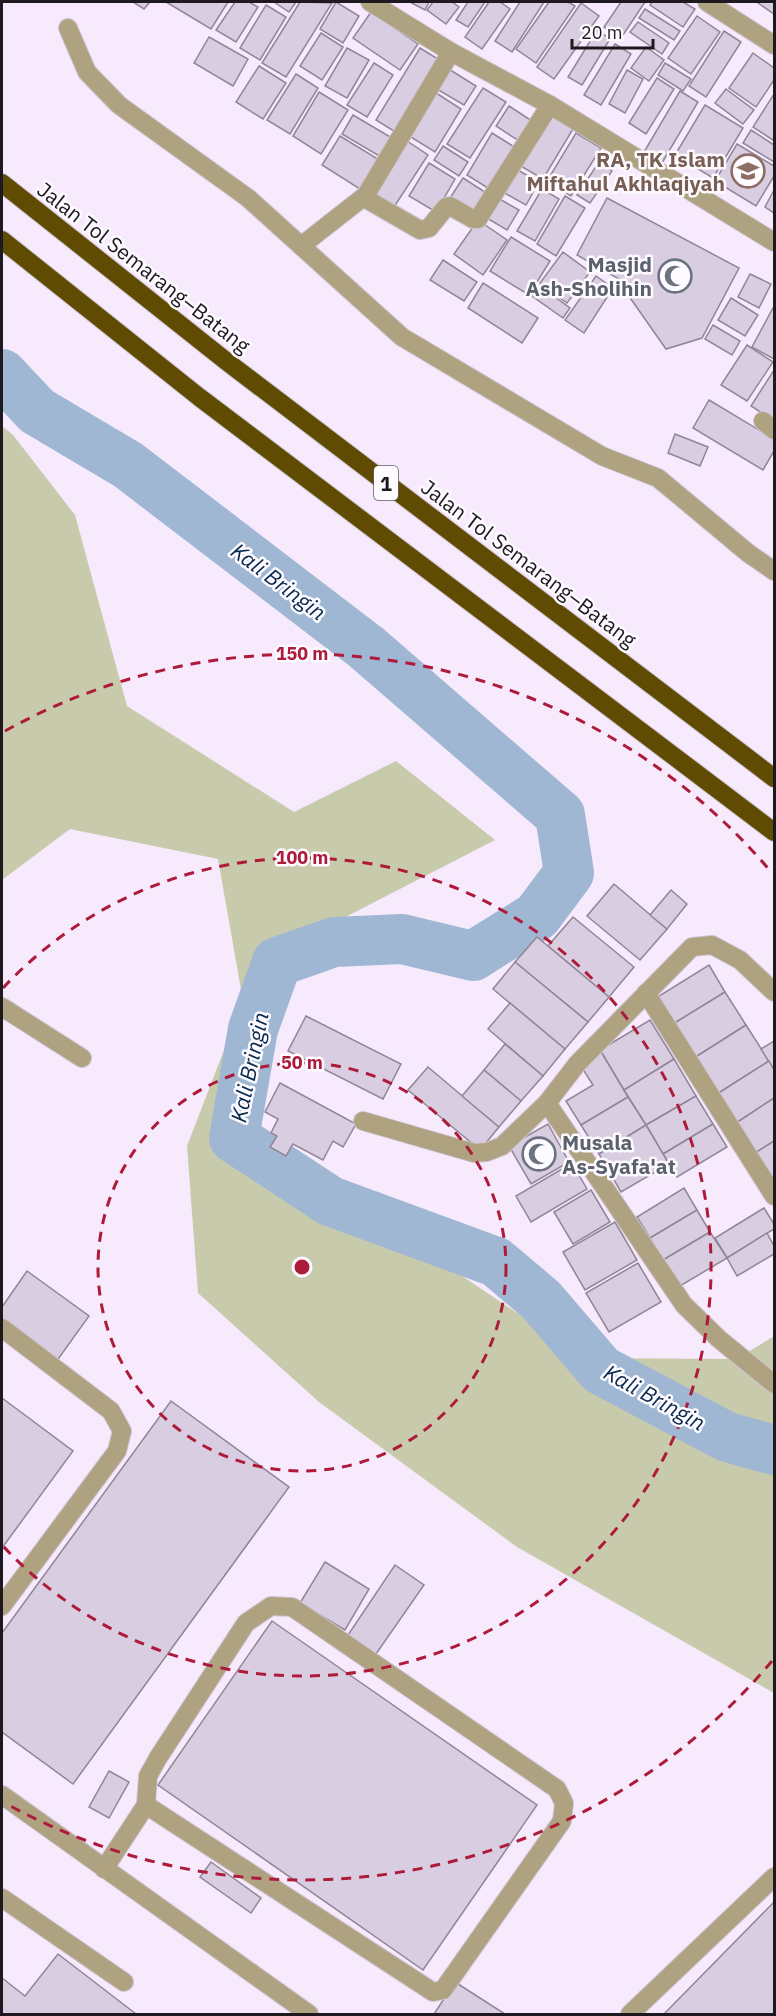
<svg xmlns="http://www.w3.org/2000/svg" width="776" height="2016" font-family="'IBM Plex Sans',sans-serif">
	<rect width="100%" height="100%" fill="#f6eafc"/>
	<path fill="#c8caac" d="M2,426L13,435L75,515L127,706L294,812L396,761L495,840L328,926L274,1013L257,1119L261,1147L304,1192L428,1253L584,1358L737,1359L774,1336V1693L517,1547L319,1402L198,1293L187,1146L243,1001L218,859L70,829L2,880Z"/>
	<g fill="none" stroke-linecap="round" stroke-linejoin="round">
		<path stroke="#a0b7d3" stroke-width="50" d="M2,374L37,411L128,465L366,647L560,815L569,873L537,916L473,956L402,939L334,942L277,962L253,1029L234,1138L330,1201L496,1262L541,1300L601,1370L727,1437L774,1450"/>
	</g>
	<g fill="#d9cee1" stroke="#908697" stroke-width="1.5">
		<path d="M133,2H150L144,9Z"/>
		<path d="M166,2H228L211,29Z"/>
		<path d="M235,2H249L258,7L236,42L216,30Z"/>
		<path d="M274,2H296L289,12Z"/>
		<path d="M300,2L332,3L286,77L262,63Z"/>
		<path d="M336,2L359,16L343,43L320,29Z"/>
		<path d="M410,2H429L425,10Z"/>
		<path d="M433,2H452L459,7L446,24L427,10Z"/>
		<path d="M468,2H485L468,27L456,20Z"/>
		<path d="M489,2H500L510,9L482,49L465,37Z"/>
		<path d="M520,2H544L512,52L495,41Z"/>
		<path d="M549,2H568L575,6L536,63L516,49Z"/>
		<path d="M621,2H645L621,38L604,27Z"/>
		<path d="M652,2H683L695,9L683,27L650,5Z"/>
		<path d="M759,2H774V14L758,3Z"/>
		<path d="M581,3L599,16L554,79L537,67Z"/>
		<path d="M266,5L286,17L260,60L240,48Z"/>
		<path d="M645,9L680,31L674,40L639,18Z"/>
		<path d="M371,12L418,44L400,70L353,38Z"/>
		<path d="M697,16L720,32L691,74L668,58Z"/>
		<path d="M638,22L669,43L662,54L630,32Z"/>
		<path d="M597,30L610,39L582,85L568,77Z"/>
		<path d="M724,31L741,42L706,97L689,86Z"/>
		<path d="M321,33L343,47L322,80L300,66Z"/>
		<path d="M209,37L248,59L233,86L194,63Z"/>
		<path d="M615,44L631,54L601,105L584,95Z"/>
		<path d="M646,47L664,60L649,81L631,68Z"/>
		<path d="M347,48L369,60L347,98L325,86Z"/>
		<path d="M420,48L441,61L397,133L376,120Z"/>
		<path d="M753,53L774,68V80L756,107L729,88Z"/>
		<path d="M374,63L393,75L367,117L347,105Z"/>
		<path d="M665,63L691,79L683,91L658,75Z"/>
		<path d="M259,66L286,83L263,119L236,102Z"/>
		<path d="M447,68L476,86L464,105L435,88Z"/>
		<path d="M627,70L643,79L625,113L609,104Z"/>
		<path d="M296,74L318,88L290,134L267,120Z"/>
		<path d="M657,78L674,89L646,134L629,123Z"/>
		<path d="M483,88L506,102L470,158L447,144Z"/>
		<path d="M726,89L754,110L743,124L715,103Z"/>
		<path d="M433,91L461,109L435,152L406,134Z"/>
		<path d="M680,91L698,102L662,163L644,152Z"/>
		<path d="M319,92L348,110L321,154L293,136Z"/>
		<path d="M774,94V137L773,140L753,127Z"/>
		<path d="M705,105L743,128L713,178L675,155Z"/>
		<path d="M509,106L532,121L519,141L496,126Z"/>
		<path d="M549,114L573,129L543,179L519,165Z"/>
		<path d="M353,115L392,138L381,157L342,134Z"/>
		<path d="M751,130L774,145V162L743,143Z"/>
		<path d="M492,133L516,148L491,190L467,175Z"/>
		<path d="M576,133L601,148L571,196L547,181Z"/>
		<path d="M340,136L381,161L363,191L322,165Z"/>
		<path d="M404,139L428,155L394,207L370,192Z"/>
		<path d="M737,144L774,166V176L756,206L715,181Z"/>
		<path d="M443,146L468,162L459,176L434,160Z"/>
		<path d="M599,162L612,171L590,203L577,195Z"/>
		<path d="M429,163L455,179L436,212L409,196Z"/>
		<path d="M514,168L539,182L526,205L501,191Z"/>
		<path d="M463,178L488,194L475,214L450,198Z"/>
		<path d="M542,189L559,199L535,241L517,231Z"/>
		<path d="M774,190V213L765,207Z"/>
		<path d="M565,196L585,208L556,256L537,244Z"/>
		<path d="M496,197L519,210L507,230L485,217Z"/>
		<path d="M607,198L739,268L702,338L666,349L626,292L628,284L577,255Z"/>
		<path d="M478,220L507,240L483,275L454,254Z"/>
		<path d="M511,237L550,261L529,295L490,271Z"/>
		<path d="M563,252L590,272L567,303L540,283Z"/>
		<path d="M443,260L477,282L464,301L430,280Z"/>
		<path d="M750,274L771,284L759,308L738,297Z"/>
		<path d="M596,276L613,288L584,333L565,320Z"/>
		<path d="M483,283L538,318L522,343L468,308Z"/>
		<path d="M540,286L570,308L563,318L532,296Z"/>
		<path d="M731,298L758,315L745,336L718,320Z"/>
		<path d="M774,306V359L752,347Z"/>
		<path d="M713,325L740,341L732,355L705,339Z"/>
		<path d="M747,345L773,362L747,401L721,385Z"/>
		<path d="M774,370V418L773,420L751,406Z"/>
		<path d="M709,400L774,439V451L763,470L693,428Z"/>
		<path d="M675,434L708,447L700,466L668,453Z"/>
		<path d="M614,884L667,929L640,960L587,916Z"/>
		<path d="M671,890L687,904L667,929L650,915Z"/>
		<path d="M573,917L634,967L609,997L548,946Z"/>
		<path d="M537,937L609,997L588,1022L515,962Z"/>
		<path d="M515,962L588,1022L565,1049L493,989Z"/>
		<path d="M709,965L725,992L673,1024L656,998Z"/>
		<path d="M725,992L746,1025L694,1058L673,1024Z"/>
		<path d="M510,1003L565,1049L543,1076L488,1029Z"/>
		<path d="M306,1016L401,1064L383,1099L288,1051Z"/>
		<path d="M650,1020L674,1059L624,1090L600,1050Z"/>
		<path d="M746,1025L769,1061L717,1094L694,1058Z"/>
		<path d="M774,1041V1070L761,1049Z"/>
		<path d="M505,1044L543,1076L521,1101L484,1070Z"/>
		<path d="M600,1050L628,1097L581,1125L566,1101L593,1085L579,1063Z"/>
		<path d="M674,1059L696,1096L646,1125L624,1090Z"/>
		<path d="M769,1061L774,1070V1098L736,1123L717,1094Z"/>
		<path d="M428,1067L499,1127L480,1150L408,1090Z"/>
		<path d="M484,1070L521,1101L499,1127L462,1096Z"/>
		<path d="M280,1083L356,1124L343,1147L333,1141L323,1160L293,1144L286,1156L270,1147L277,1136L271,1133L278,1119L265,1112Z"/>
		<path d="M696,1096L713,1124L663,1154L646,1125Z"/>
		<path d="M628,1097L646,1125L599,1154L581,1125Z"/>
		<path d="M774,1098V1141L755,1153L736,1123Z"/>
		<path d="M548,1124L569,1162L531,1184L509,1146Z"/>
		<path d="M713,1124L727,1147L677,1177L663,1154Z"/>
		<path d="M646,1125L669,1164L621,1192L599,1154Z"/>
		<path d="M774,1141V1184L755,1153Z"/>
		<path d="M572,1163L587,1189L531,1222L516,1196Z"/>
		<path d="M684,1188L697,1210L650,1238L637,1217Z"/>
		<path d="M591,1190L610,1222L573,1244L554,1212Z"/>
		<path d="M764,1208L774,1224V1229L727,1258L715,1238Z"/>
		<path d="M697,1210L710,1232L663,1260L650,1238Z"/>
		<path d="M615,1222L637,1260L585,1290L563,1252Z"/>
		<path d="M710,1232L727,1258L680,1286L663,1260Z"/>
		<path d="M767,1233L774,1246V1254L737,1276L727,1258Z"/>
		<path d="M638,1263L661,1302L609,1332L586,1293Z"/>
		<path d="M27,1271L89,1316L56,1362L2,1323V1307Z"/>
		<path d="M2,1398L73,1451L2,1548Z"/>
		<path d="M171,1401L289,1487L73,1784L2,1732V1633Z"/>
		<path d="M325,1562L369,1589L345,1630L300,1603Z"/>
		<path d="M395,1565L424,1585L376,1654L348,1635Z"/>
		<path d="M272,1621L537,1805L423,1970L158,1785Z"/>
		<path d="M109,1771L129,1782L109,1818L89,1807Z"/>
		<path d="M211,1862L261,1898L251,1913L200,1877Z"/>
		<path d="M774,1902V2014H664Z"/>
		<path d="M58,1954L136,2014H2V1978L25,1996Z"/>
		<path d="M455,1982L505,2014H434Z"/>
	</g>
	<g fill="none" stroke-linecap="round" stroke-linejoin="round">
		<defs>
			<g id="minor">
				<path d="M370,2L451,52L550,105L774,242"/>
				<path d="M707,2L774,45"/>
				<path d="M68,28L87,72L119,105L248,198L402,337L602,456L658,478L748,553L774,571"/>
				<path d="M451,52L366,195L368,200L420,230L429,228L446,207L450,206L473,219H478L550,105"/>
				<path d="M301,246L366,195"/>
				<path d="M763,421L774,430"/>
				<path d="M646,993L774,1196"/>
				<path d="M2,1007L82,1058"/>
				<path d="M547,1103L684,1305L719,1339L774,1384"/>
				<path d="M363,1121L474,1153L487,1152L502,1146L547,1103L577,1064L692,947L712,945L740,960L774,992"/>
				<path d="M2,1328L111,1411L122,1431L117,1451L2,1606"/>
				<path d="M2,1795L309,2014"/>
				<path d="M104,1869L146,1805L433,1992L443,1990L562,1821L564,1803L557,1789L292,1607L271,1606L246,1623L158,1758L148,1776L146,1805"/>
				<path d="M2,1898L124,1982"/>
				<path d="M630,2014L774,1877"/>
			</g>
			<g id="highway">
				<path d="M2,183L226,361L774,778"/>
				<path d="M2,240L199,397L774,832"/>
			</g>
		</defs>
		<use href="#minor" stroke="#cfc4d4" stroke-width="20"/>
		<use href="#highway" stroke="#cfc4d4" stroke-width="20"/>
		<use href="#minor" stroke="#aea281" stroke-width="18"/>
		<use href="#highway" stroke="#604b02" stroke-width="18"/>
	</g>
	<g fill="none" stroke="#ae1a3a" stroke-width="3" stroke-dasharray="10 8">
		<circle cx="302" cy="1267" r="204"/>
		<path d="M3 988A409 409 0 1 1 3 1546"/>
		<path d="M772 1661A613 613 0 0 1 5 1803M5 731A613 613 0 0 1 772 873"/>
	</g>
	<defs>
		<symbol id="school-ring" viewBox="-11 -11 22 22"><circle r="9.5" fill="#fdfbff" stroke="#8d6e63" stroke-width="1.5"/><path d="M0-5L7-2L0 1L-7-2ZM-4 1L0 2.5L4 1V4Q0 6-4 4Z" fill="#8d6e63"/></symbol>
		<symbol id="mosque-ring" viewBox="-11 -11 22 22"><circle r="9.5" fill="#fdfbff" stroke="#6b7280" stroke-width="1.5"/><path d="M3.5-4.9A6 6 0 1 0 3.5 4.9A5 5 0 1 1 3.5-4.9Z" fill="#6b7280"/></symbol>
	</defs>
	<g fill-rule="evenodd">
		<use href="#school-ring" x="729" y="152" width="38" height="38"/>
		<use href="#mosque-ring" x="656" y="257" width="38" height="38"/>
		<use href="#mosque-ring" x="520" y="1135" width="38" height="38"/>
	</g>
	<g text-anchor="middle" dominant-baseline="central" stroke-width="5" stroke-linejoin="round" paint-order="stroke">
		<rect fill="#fdfbff" stroke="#605d62" stroke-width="1.5" x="374" y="466" width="24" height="34" rx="4.5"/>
		<g font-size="20" font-weight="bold" fill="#1d191f">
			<text x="386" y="483">1</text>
		</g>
		<g font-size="21" font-weight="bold" fill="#785e54" stroke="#fdfbff" text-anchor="end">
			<text x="725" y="159">RA, TK Islam<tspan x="725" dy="24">Miftahul Akhlaqiyah</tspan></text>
		</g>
		<g font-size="21" font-weight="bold" fill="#5b616d" stroke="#fdfbff" text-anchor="end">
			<text x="652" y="264">Masjid<tspan x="652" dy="24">Ash-Sholihin</tspan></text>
			<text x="562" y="1142" text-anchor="start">Musala<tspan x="562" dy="24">As-Syafa'at</tspan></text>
		</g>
		<g font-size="21" fill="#1d191f" stroke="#fdfbff">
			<text transform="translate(144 267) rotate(38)">Jalan Tol Semarang–Batang</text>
			<text transform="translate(529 563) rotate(37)">Jalan Tol Semarang–Batang</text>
		</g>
		<g font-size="22" font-style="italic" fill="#08294e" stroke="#fdfbff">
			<text transform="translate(279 581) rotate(37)">Kali Bringin</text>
			<text transform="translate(249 1067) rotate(-78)">Kali Bringin</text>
			<text transform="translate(655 1397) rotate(29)">Kali Bringin</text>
		</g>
	</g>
	<circle cx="302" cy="1267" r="9" fill="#ae1a3a" stroke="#fdfbff" stroke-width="3"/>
	<g font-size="18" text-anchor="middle" font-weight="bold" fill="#ae1a3a" stroke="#fdfbff" stroke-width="5" stroke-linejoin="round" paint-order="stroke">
		<text x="302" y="660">150 m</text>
		<text x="302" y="864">100 m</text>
		<text x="302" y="1069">50 m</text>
	</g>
	<rect width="776" height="2016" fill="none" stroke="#1d191f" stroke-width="6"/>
	<path d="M572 39v9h81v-9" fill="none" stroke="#1d191f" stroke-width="3"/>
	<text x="581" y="39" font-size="18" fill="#1d191f" stroke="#fdfbff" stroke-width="4.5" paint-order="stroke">20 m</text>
</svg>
